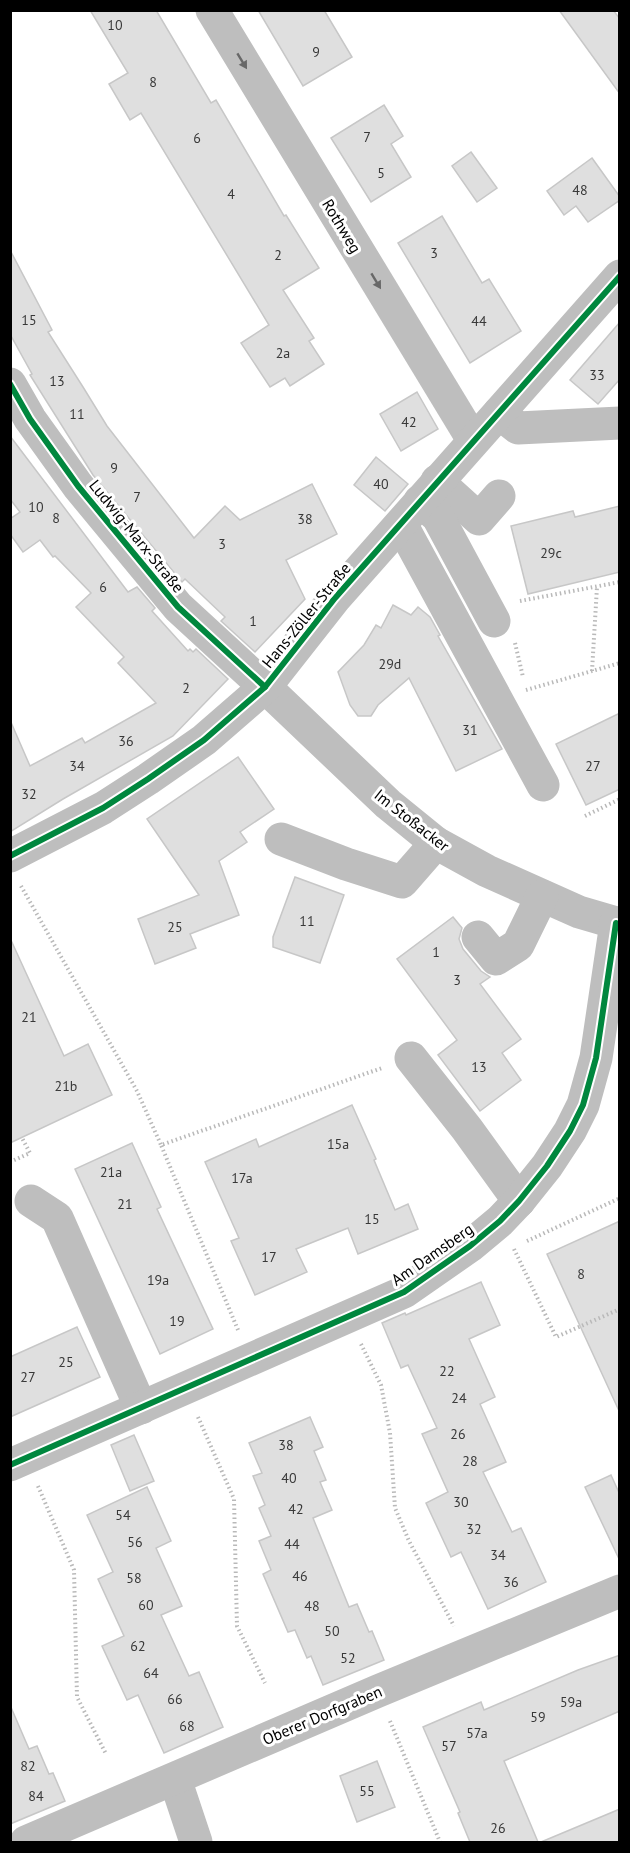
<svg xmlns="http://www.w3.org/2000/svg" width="630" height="1853" font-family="'PT Sans',sans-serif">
	<rect width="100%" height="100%" fill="#fff"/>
	<g fill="#dfdfdf" stroke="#c7c7c7" stroke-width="1.5">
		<path d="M90,10H156L211,103L216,100L284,216L286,215L319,268L283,290L314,338L309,341L324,364L290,386L285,378L270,387L241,343L269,325L141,113L130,120L109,84L128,73Z"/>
		<path d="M258,10H324L352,57L303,86Z"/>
		<path d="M559,10H613L620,19V94Z"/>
		<path d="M384,105L403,136L391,144L411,177L371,202L331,138Z"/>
		<path d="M471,152L497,188L477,202L452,166Z"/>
		<path d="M592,158L620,197V200L588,222L576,206L564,215L547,191Z"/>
		<path d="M442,216L482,283L489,279L521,331L470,363L398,243Z"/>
		<path d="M10,250L52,330L48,332L83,387L107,426L194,538L225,506L240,520L312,484L337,534L286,560L305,599L255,652L221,621L225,617L185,579L182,582L93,475L30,375L32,374L10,334Z"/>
		<path d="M620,322V379L598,404L570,380Z"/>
		<path d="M417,392L438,429L401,451L380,414Z"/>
		<path d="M10,436L128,592L137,587L155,608L152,611L188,651L190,649L193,652L196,649L228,679L173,736L63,799L10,832V720L30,766L82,738L85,743L156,703L118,663L124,657L76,607L91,593L55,556L53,557L40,540L23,552L10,534V519L20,512L10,499Z"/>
		<path d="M376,457L408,484L385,511L354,485Z"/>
		<path d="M620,506V572L528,594L511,526L573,511L575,517Z"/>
		<path d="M393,605L411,615L418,607L430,617L440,635L438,636L502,749L456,771L409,678L378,705L371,716H358L350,705L338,672L364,645L376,625L381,628Z"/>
		<path d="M620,713V789L586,805L556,744Z"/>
		<path d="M238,757L274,809L240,832L247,842L219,861L239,915L190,934L196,948L155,964L138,919L199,895L147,819Z"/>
		<path d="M295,877L344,895L320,963L273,947V937Z"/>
		<path d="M453,917L462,928L459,939L463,949L481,971L490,977L480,984L521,1039L502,1053L521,1080L480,1111L438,1055L457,1040L397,959Z"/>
		<path d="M10,938L64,1056L88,1044L112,1095L10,1143Z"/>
		<path d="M352,1105L376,1159L374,1160L395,1210L408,1204L418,1229L358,1254L348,1228L296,1249L307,1272L255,1295L231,1241L239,1238L205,1162L256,1139L259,1147Z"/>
		<path d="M132,1143L161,1207L157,1209L213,1329L160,1354L75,1169Z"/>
		<path d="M620,1221V1413L547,1254Z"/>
		<path d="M481,1282L500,1325L469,1339L495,1397L480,1404L506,1462L483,1472L512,1532L521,1528L546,1582L488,1609L461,1552L451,1557L426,1503L448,1492L422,1434L437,1428L408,1365L401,1368L382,1323L405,1313L406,1315Z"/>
		<path d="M77,1327L100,1377L10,1417V1357Z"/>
		<path d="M310,1417L323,1447L314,1451L326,1480L320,1482L332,1510L313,1518L349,1607L357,1604L369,1632L372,1631L384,1660L323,1685L311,1656L307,1658L295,1630L288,1632L263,1574L271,1570L259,1541L271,1536L259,1508L265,1505L253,1476L262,1473L249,1443Z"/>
		<path d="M134,1435L154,1481L130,1491L111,1445Z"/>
		<path d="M611,1475L620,1495V1561L585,1487Z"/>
		<path d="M147,1487L171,1541L156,1548L182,1606L161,1615L189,1676L199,1672L223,1727L164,1753L138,1695L127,1700L102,1646L124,1636L98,1579L113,1572L87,1515Z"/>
		<path d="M620,1655V1711L504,1761L538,1842H470L458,1813L460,1812L423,1727L481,1702L484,1710L578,1670Z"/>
		<path d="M10,1705L29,1749L37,1746L49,1774L53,1773L65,1801L10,1824Z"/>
		<path d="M377,1761L395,1807L357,1822L340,1776Z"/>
		<path d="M620,1809V1842H541Z"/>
	</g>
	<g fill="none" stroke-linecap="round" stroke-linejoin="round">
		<g stroke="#b9b9b9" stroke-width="4" stroke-dasharray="1.5 3" stroke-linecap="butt">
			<path d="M520,601L620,582"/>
			<path d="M515,643L523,677"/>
			<path d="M592,671L597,587"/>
			<path d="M526,690L620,663"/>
			<path d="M585,816L620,799"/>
			<path d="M21,886L137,1091L161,1145"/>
			<path d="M10,1162L30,1153L22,1138"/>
			<path d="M527,1241L620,1198"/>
			<path d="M514,1249L556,1337L620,1309"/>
			<path d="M238,1330L161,1145L382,1068"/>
			<path d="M361,1344L381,1385L390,1433L395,1508L409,1541L454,1626"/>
			<path d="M198,1417L234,1499L237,1626L265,1683"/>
			<path d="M38,1486L74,1570L77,1697L106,1754"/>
			<path d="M390,1721L440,1842"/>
		</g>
		<g stroke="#bebebe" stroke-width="33">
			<path d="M212,10L473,440"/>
			<path d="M10,384L30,419L78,486L178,607L265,687L388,804L436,843L487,871L579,912L620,924"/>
			<path d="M499,413L518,428L620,423"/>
			<path d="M437,481L479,519L499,496"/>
			<path d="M420,501L438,517L494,621"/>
			<path d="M401,524L543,785"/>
			<path d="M281,839L346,864L402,882L436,843"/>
			<path d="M10,856L103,808L148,779L204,740L265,687L335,598L620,276"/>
			<path d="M478,937L496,959L518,945L542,896"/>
			<path d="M411,1058L467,1129L519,1201"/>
			<path d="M31,1201L57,1218L141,1408"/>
			<path d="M10,1465L404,1292L470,1246L500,1221L519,1201L547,1166L570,1131L583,1105L596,1058L616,923"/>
			<path d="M175,1779L196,1842"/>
			<path d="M26,1842L378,1691L620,1591"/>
		</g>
		<defs>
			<g id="cycleway">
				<path d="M10,384L30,419L78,486L178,607L265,687"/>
				<path d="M10,856L103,808L148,779L204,740L265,687L335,598L620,276"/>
				<path d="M10,1465L404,1292L470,1246L500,1221L519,1201L547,1166L570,1131L583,1105L596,1058L616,923"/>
			</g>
		</defs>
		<use href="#cycleway" stroke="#fff" stroke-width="10"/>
		<use href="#cycleway" stroke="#00873e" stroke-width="6"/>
	</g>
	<defs><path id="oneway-solid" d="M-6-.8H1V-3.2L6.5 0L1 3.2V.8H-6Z" transform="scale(1.5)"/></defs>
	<g fill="#686868">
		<use href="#oneway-solid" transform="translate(242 61) rotate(59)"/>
		<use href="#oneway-solid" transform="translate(376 281) rotate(59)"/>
	</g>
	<g text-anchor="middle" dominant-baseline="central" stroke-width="6" stroke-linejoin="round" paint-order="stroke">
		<g font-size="14" fill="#383838">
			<text x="115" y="25">10</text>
			<text x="316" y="52">9</text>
			<text x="153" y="82">8</text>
			<text x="367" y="137">7</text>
			<text x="197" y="138">6</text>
			<text x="381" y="173">5</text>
			<text x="580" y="190">48</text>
			<text x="231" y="194">4</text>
			<text x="434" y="253">3</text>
			<text x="278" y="255">2</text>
			<text x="29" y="320">15</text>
			<text x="479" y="321">44</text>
			<text x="283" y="353">2a</text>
			<text x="597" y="375">33</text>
			<text x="57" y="381">13</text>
			<text x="77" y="414">11</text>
			<text x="409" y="422">42</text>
			<text x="114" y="468">9</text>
			<text x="381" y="484">40</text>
			<text x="137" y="497">7</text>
			<text x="36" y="507">10</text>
			<text x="56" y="518">8</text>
			<text x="305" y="519">38</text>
			<text x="222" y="544">3</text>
			<text x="551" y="553">29c</text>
			<text x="103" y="587">6</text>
			<text x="253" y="621">1</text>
			<text x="390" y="664">29d</text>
			<text x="186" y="688">2</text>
			<text x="470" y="730">31</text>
			<text x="126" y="741">36</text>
			<text x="77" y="766">34</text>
			<text x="593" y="766">27</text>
			<text x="29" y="794">32</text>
			<text x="307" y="921">11</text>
			<text x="175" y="927">25</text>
			<text x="436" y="952">1</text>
			<text x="457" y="980">3</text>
			<text x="29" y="1017">21</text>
			<text x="479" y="1067">13</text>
			<text x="66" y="1086">21b</text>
			<text x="338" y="1144">15a</text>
			<text x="111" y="1172">21a</text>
			<text x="242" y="1178">17a</text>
			<text x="125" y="1204">21</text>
			<text x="372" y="1219">15</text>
			<text x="269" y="1257">17</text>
			<text x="581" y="1274">8</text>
			<text x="158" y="1280">19a</text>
			<text x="177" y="1321">19</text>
			<text x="66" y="1362">25</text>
			<text x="447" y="1371">22</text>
			<text x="28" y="1377">27</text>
			<text x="459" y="1398">24</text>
			<text x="458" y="1434">26</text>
			<text x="286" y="1445">38</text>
			<text x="470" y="1461">28</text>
			<text x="289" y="1478">40</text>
			<text x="461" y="1502">30</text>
			<text x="296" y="1509">42</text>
			<text x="123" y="1515">54</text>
			<text x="474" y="1529">32</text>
			<text x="135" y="1542">56</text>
			<text x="292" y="1544">44</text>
			<text x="498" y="1555">34</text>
			<text x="300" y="1576">46</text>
			<text x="134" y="1578">58</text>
			<text x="511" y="1582">36</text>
			<text x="146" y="1605">60</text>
			<text x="312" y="1606">48</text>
			<text x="332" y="1631">50</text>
			<text x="138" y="1646">62</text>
			<text x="348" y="1658">52</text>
			<text x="151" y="1673">64</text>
			<text x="175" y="1699">66</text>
			<text x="571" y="1702">59a</text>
			<text x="538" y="1717">59</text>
			<text x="187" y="1726">68</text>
			<text x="477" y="1733">57a</text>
			<text x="449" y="1746">57</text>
			<text x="28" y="1766">82</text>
			<text x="367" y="1791">55</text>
			<text x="36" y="1796">84</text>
			<text x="498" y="1828">26</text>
		</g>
		<g font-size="16" fill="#000" stroke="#fff">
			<text transform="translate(342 226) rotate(59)">Rothweg</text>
			<text transform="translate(137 536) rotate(51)">Ludwig-Marx-Straße</text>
			<text transform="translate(306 615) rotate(-51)">Hans-Zöller-Straße</text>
			<text transform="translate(412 820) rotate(38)">Im Stoßacker</text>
			<text transform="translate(432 1254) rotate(-35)">Am Damsberg</text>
			<text transform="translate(322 1715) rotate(-23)">Oberer Dorfgraben</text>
		</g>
	</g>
	<rect width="630" height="1853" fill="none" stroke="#000000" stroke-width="24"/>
</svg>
